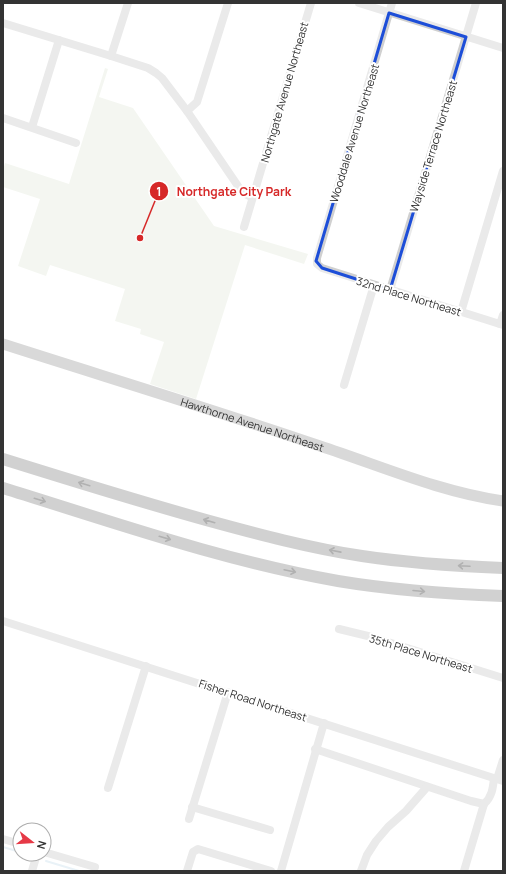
<svg xmlns="http://www.w3.org/2000/svg" width="506" height="874" font-family="Manrope,sans-serif">
	<rect width="100%" height="100%" fill="#fff"/>
	<path fill="#e6ecdf" d="M105,68L108,69L99,97L133,108L214,226L308,254L304,264L245,245L196,399L150,384L164,342L140,334L141,329L115,321L125,289L50,265L46,276L18,266L40,199L3,187V170L5,163L69,184Z"/>
	<g fill="none" stroke-linecap="round" stroke-linejoin="round">
		<g stroke="#cfe2ee" stroke-width="2">
			<path d="M3,847L20,852"/>
			<path d="M25,854H27"/>
			<path d="M46,861L79,871"/>
		</g>
		<g stroke="#d0d0d0" stroke-width="8">
			<path d="M359,3L503,48"/>
			<path d="M392,3L317,258V264L322,268L503,325"/>
			<path d="M3,23L111,56L148,68L156,73L162,78L187,111L240,189L247,195L253,198"/>
			<path d="M111,56L128,3"/>
			<path d="M187,111L197,102L228,3"/>
			<path d="M3,118L76,143"/>
			<path d="M32,127L59,40"/>
			<path d="M244,227L311,3"/>
			<path d="M390,290L476,3"/>
			<path d="M461,312L503,171"/>
			<path d="M500,324L503,315"/>
			<path d="M344,385L374,285"/>
			<path d="M3,621L503,781"/>
			<path d="M339,629L372,637L503,678"/>
			<path d="M315,749L471,801L484,804"/>
			<path d="M497,779L503,760"/>
			<path d="M108,788L146,666"/>
			<path d="M192,807L270,830"/>
			<path d="M189,819L228,692"/>
			<path d="M3,839L20,844"/>
			<path d="M44,852L95,867"/>
			<path d="M32,871L37,854"/>
			<path d="M187,871L193,852L198,849L271,871"/>
			<path d="M281,871L324,723"/>
			<path d="M361,871L367,855L376,841L388,827L406,811L427,787"/>
			<path d="M464,871L484,804C492,797 493,788 494,778"/>
		</g>
		<path stroke="#ababab" stroke-width="11" id="s1" d="M3,344C109,378 215,410 320,446C381,466 440,492 503,501"/>
		<g stroke="#9a9a9a" stroke-width="12">
			<path d="M3,459C70,480 138,501 206,520C257,534 309,548 362,556C408,563 456,566 503,568"/>
			<path d="M3,488C113,522 224,561 338,581C392,590 448,594 503,596"/>
		</g>
	</g>
	<defs><path id="oneway-shaft" d="M-6 0H5M1.5-3L5.5 0L1.5 3" fill="none" stroke-width="1.6" stroke-linecap="round" stroke-linejoin="round"/></defs>
	<g stroke="#525252">
		<use href="#oneway-shaft" transform="translate(84 484) rotate(-163)"/>
		<use href="#oneway-shaft" transform="translate(40 500) rotate(17)"/>
		<use href="#oneway-shaft" transform="translate(209 521) rotate(-164)"/>
		<use href="#oneway-shaft" transform="translate(165 538) rotate(16)"/>
		<use href="#oneway-shaft" transform="translate(335 551) rotate(-169)"/>
		<use href="#oneway-shaft" transform="translate(464 566) rotate(-177)"/>
		<use href="#oneway-shaft" transform="translate(290 571) rotate(12)"/>
		<use href="#oneway-shaft" transform="translate(419 591) rotate(5)"/>
	</g>
	<path d="M0 0H506V874H0ZM389,13L466,37L390,290L322,268L316,261Z" fill="#fff" fill-opacity=".55" fill-rule="evenodd"/>
	<path fill="none" stroke="#1d4ed8" stroke-width="3" stroke-linejoin="round" d="M389,13L466,37L390,290L322,268L316,261Z"/>
	<g text-anchor="middle" dominant-baseline="central" stroke-width="4" stroke-linejoin="round" paint-order="stroke">
		<g font-size="11" fill="#333" stroke="#fff">
			<text transform="translate(284 92) rotate(-74)">Northgate Avenue Northeast</text>
			<text transform="translate(354 133) rotate(-73)">Wooddale Avenue Northeast</text>
			<text transform="translate(433 146) rotate(-73)">Wayside Terrace Northeast</text>
			<text transform="translate(409 296) rotate(17)">32nd Place Northeast</text>
			<text stroke="none"><textPath href="#s1" startOffset="262">Hawthorne Avenue Northeast</textPath></text>
			<text transform="translate(421 653) rotate(17)">35th Place Northeast</text>
			<text transform="translate(253 700) rotate(18)">Fisher Road Northeast</text>
		</g>
	</g>
	<path fill="none" stroke="#d62828" stroke-width="1.5" d="M140 238L159 191"/>
	<g fill="#d62828" stroke="#fff" stroke-width="1.5">
		<circle cx="140" cy="238" r="4"/>
		<circle cx="159" cy="191" r="10"/>
	</g>
	<g font-size="12" text-anchor="middle" font-weight="bold" fill="#fff">
		<text x="159" y="196">1</text>
	</g>
	<g font-size="12" text-anchor="middle" font-weight="bold" fill="#d62828" stroke="#fff" stroke-width="4" stroke-linejoin="round" paint-order="stroke">
		<text x="234" y="196">Northgate City Park</text>
	</g>
	<rect width="506" height="874" fill="none" stroke="#333333" stroke-width="8"/>
	<g transform="translate(32 842) rotate(107)"><circle r="19" fill="#ffffff" stroke="#adadad"/>
	<path d="M0-3L7 15L0 10L-7 15Z" fill="#e63946"/>
	<text y="-6" font-size="11" font-weight="bold" text-anchor="middle" fill="#333333">N</text>
	</g>
</svg>
